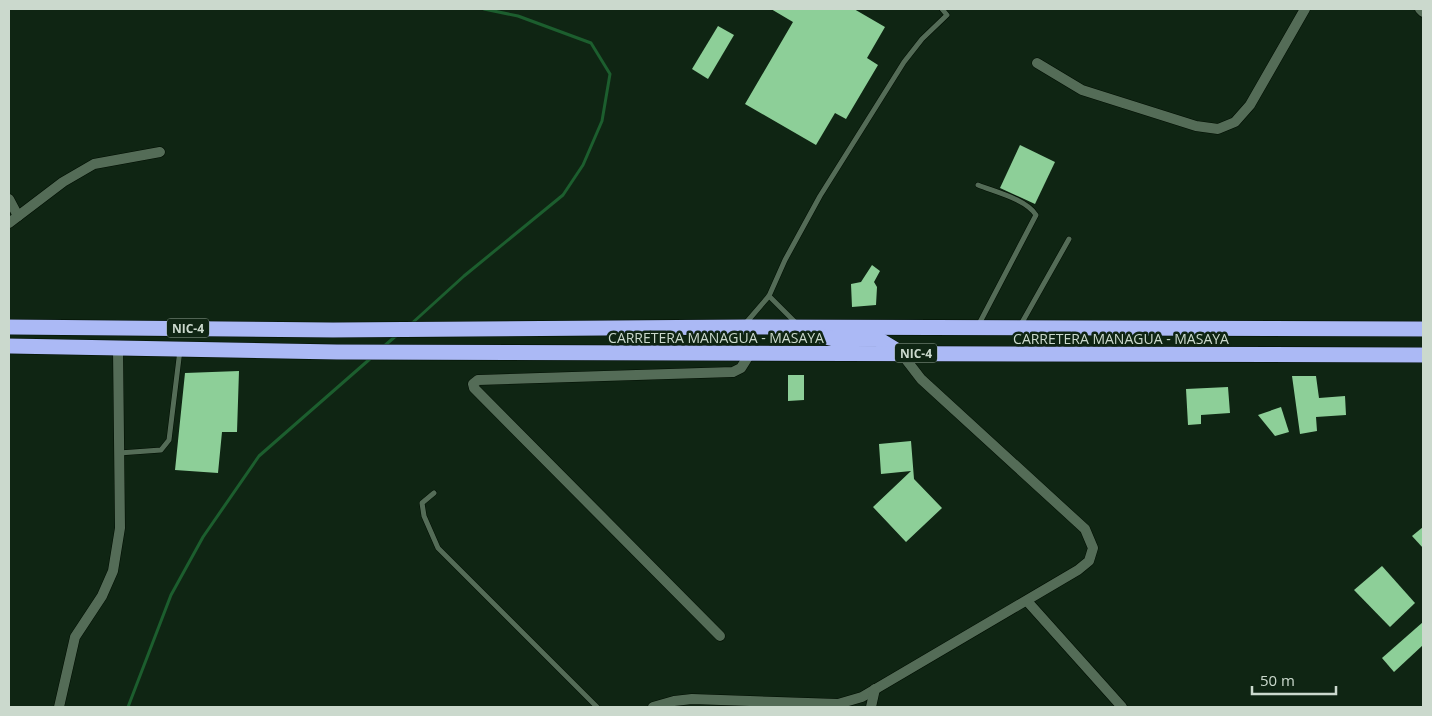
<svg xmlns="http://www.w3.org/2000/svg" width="1432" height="716" font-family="'Open Sans',sans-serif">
	<rect width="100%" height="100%" fill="#0f2513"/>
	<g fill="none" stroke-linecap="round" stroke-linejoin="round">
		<g stroke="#1c5e2e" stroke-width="3">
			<path d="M410,325L464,276L563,195L583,165L602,121L610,74L591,43L518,16L484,9"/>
			<path d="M383,347L397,335"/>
			<path d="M128,707L171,595L203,537L259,456L371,358"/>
		</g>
	</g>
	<g fill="#8dcf98">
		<path d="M771,9H854L885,27L867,58L878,65L846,119L835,113L816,145L745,104L793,22Z"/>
		<path d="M718,26L734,35L708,79L692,69Z"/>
		<path d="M1020,145L1055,162L1035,204L1000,188Z"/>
		<path d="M872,265L880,271L874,282L877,287L876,305L852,307L851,284L861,282Z"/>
		<path d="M239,371L237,432H222L218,473L175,470L185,373Z"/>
		<path d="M788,375H804V400L788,401Z"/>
		<path d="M1292,376H1316L1319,398L1345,396L1346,415L1316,417L1317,431L1300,434Z"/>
		<path d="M1228,387L1230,413L1201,415V424L1188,425L1186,389Z"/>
		<path d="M1281,407L1289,432L1275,436L1258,415Z"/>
		<path d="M911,441L914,479L942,508L906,542L873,507L911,471L881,474L879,444Z"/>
		<path d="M1423,527V548L1412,536Z"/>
		<path d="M1382,566L1415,603L1390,627L1354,590Z"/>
		<path d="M1423,622V645L1394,672L1382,658Z"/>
	</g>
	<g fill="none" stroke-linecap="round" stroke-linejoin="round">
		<defs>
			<g id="lane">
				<path d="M978,185C995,192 1026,199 1036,215L979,324"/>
				<path d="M769,296L797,324"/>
				<path d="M745,324L769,296L785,260L820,196L904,62L922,39L947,15L942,9"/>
				<path d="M1020,326L1069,239"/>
				<path d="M119,453L161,450L169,440L180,350"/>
				<path d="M434,493L422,503L424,516L438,548L597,707"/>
			</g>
			<g id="street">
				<path d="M1420,9L1423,12"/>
				<path d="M1037,63L1082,90L1196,126L1218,129L1235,122L1250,105L1305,9"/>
				<path d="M9,199L18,216"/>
				<path d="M9,223L63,182L94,164L160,152"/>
				<path d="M1027,601L1122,707"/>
				<path d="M720,636L474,388L473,384L478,380L733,372L741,368L751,352"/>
				<path d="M59,707L75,637L102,596L113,571L120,528L118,349"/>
				<path d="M653,707L674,701L692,699L838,704L862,697L1078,570L1089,561L1093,548L1085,529L921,379L901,353"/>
				<path d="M871,707L875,689"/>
			</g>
			<g id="highway">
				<path d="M9,327L333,330L743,327L1423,329"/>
				<path d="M812,334L834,339H878L901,353"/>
				<path d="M9,346L337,352L1423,355"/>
			</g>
		</defs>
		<use href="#lane" stroke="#000e02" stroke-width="6"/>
		<use href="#street" stroke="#000e02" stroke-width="11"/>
		<use href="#highway" stroke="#000e02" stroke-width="16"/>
		<use href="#lane" stroke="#546c57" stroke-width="5"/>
		<use href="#street" stroke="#546c57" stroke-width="10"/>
		<use href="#highway" stroke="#abb9f5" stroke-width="15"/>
	</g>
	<g text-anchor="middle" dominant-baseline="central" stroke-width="5" stroke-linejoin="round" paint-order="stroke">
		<g fill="#0f2513" stroke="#93a395" stroke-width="1">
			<rect x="167" y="318.5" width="42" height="19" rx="4"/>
			<rect x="895" y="343.5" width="42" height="19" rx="4"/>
		</g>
		<g font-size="12" font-weight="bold" fill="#cbd9cd">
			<text x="188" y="328">NIC-4</text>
			<text x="916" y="353">NIC-4</text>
		</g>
		<g font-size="14" fill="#cbd9cd" stroke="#0f2513">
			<text x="716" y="337">CARRETERA MANAGUA - MASAYA</text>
			<text x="1121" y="338">CARRETERA MANAGUA - MASAYA</text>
		</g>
	</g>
	<rect width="1432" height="716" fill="none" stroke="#cbd9cd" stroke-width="20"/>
	<path d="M1252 686v8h84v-8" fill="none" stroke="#cbd9cd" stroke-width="2.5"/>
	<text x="1260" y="686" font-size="15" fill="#cbd9cd" stroke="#0f2513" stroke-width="4" paint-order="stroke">50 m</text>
</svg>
